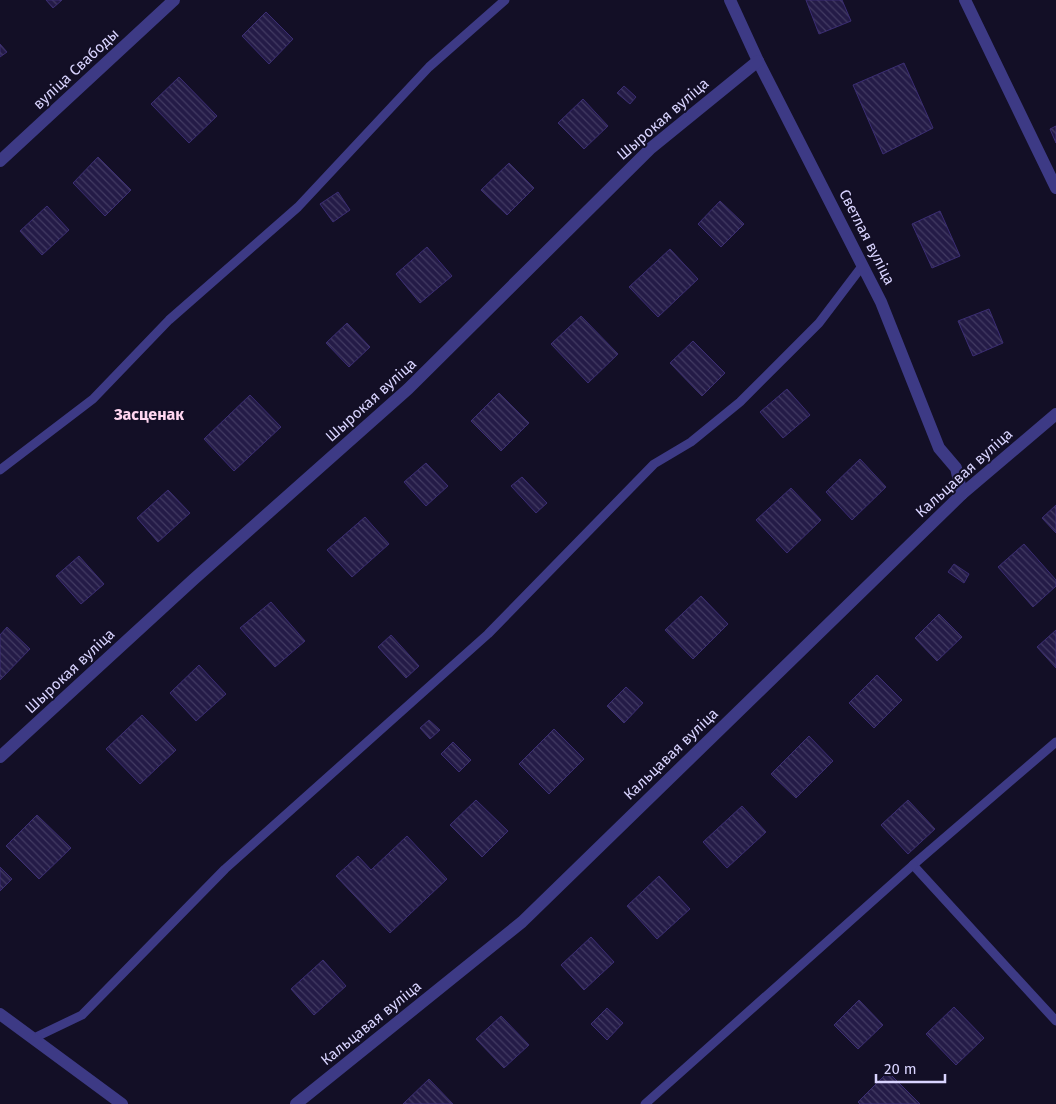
<svg xmlns="http://www.w3.org/2000/svg" width="1056" height="1104" font-family="'Fira Sans',sans-serif">
	<defs>
		<pattern id="building-back-hatch" width="6" height="6" patternUnits="userSpaceOnUse" patternTransform="scale(1.25)"><rect width="6" height="6" fill="#241b47"/><path d="M-1 5l2 2M0 0l6 6M5-1l2 2" fill="none" stroke="#433b63"/></pattern>
	</defs>
	<rect width="100%" height="100%" fill="#130f26"/>
	<g fill="url(#building-back-hatch)" stroke="#3b2d73">
		<path d="M46,0H62L53,8Z"/>
		<path d="M806,0H842L851,21L819,34Z"/>
		<path d="M266,12L293,39L269,64L242,36Z"/>
		<path d="M0,44L7,52L0,57Z"/>
		<path d="M904,63L933,128L883,154L853,85Z"/>
		<path d="M179,77L217,116L189,143L151,104Z"/>
		<path d="M624,86L636,97L630,104L617,93Z"/>
		<path d="M583,99L608,126L584,149L558,123Z"/>
		<path d="M1056,126V143L1050,129Z"/>
		<path d="M98,157L131,190L105,216L73,183Z"/>
		<path d="M509,163L534,188L507,215L481,190Z"/>
		<path d="M338,192L350,210L333,222L320,204Z"/>
		<path d="M720,201L744,224L721,247L698,224Z"/>
		<path d="M47,206L69,230L42,255L20,231Z"/>
		<path d="M940,211L960,256L932,268L912,224Z"/>
		<path d="M427,247L452,276L420,303L396,274Z"/>
		<path d="M670,249L698,279L658,317L629,287Z"/>
		<path d="M989,309L1003,343L973,356L958,321Z"/>
		<path d="M581,316L618,354L588,383L551,344Z"/>
		<path d="M347,323L370,347L349,367L326,343Z"/>
		<path d="M693,341L725,373L702,396L670,363Z"/>
		<path d="M787,389L810,415L783,438L760,412Z"/>
		<path d="M499,393L529,423L501,451L471,421Z"/>
		<path d="M250,395L281,427L234,471L204,439Z"/>
		<path d="M860,459L886,487L852,520L826,492Z"/>
		<path d="M426,463L448,486L426,506L404,482Z"/>
		<path d="M522,477L547,503L536,513L511,486Z"/>
		<path d="M791,488L821,520L787,553L756,520Z"/>
		<path d="M168,490L190,513L158,542L137,518Z"/>
		<path d="M1056,505V533L1042,518Z"/>
		<path d="M365,517L389,544L352,577L327,550Z"/>
		<path d="M1024,544L1056,580V586L1033,607L998,567Z"/>
		<path d="M79,556L104,584L81,604L56,576Z"/>
		<path d="M954,564L969,574L964,583L948,572Z"/>
		<path d="M701,596L728,624L693,659L665,630Z"/>
		<path d="M271,602L305,641L275,667L240,628Z"/>
		<path d="M939,614L962,637L937,661L915,638Z"/>
		<path d="M7,627L30,649L0,680V635Z"/>
		<path d="M1056,630V668L1037,647Z"/>
		<path d="M391,635L419,666L406,678L378,647Z"/>
		<path d="M199,665L226,694L196,721L170,693Z"/>
		<path d="M877,675L902,700L874,728L849,703Z"/>
		<path d="M626,687L643,703L624,723L607,706Z"/>
		<path d="M142,715L176,750L140,784L106,749Z"/>
		<path d="M429,720L440,730L430,739L420,728Z"/>
		<path d="M554,729L584,759L549,794L519,764Z"/>
		<path d="M809,736L833,761L796,798L771,774Z"/>
		<path d="M453,742L471,760L459,772L441,754Z"/>
		<path d="M476,800L508,831L482,857L450,825Z"/>
		<path d="M908,800L935,829L908,854L881,825Z"/>
		<path d="M742,806L766,832L727,868L703,842Z"/>
		<path d="M37,815L71,848L39,879L6,846Z"/>
		<path d="M407,836L447,879L390,933L336,876L358,856L371,870Z"/>
		<path d="M0,867L12,879L0,891Z"/>
		<path d="M659,876L690,909L657,939L627,906Z"/>
		<path d="M591,937L614,962L584,990L561,965Z"/>
		<path d="M323,960L346,986L314,1015L291,989Z"/>
		<path d="M859,1000L883,1025L858,1049L834,1025Z"/>
		<path d="M954,1007L984,1038L956,1065L926,1034Z"/>
		<path d="M607,1008L623,1023L607,1040L591,1024Z"/>
		<path d="M501,1016L529,1045L504,1068L476,1039Z"/>
		<path d="M888,1072L920,1104H860L858,1102Z"/>
		<path d="M429,1079L453,1104H403Z"/>
	</g>
	<g fill="none" stroke-linecap="round" stroke-linejoin="round">
		<g stroke="#3d3a85" stroke-width="9">
			<path d="M0,470L93,399L169,320L298,207L429,67L505,0"/>
			<path d="M1056,742L913,865L1056,1021"/>
			<path d="M34,1038L82,1015L225,869L488,634L654,464L691,442L740,402L819,323L863,265"/>
			<path d="M645,1104L913,865"/>
		</g>
		<g stroke="#3d3a85" stroke-width="12">
			<path d="M730,0L758,61L881,302L939,448L956,468L962,494"/>
			<path d="M965,0L1056,188"/>
			<path d="M0,161L174,0"/>
			<path d="M0,757L194,579L408,389L651,148L758,61"/>
			<path d="M0,1014L122,1104"/>
			<path d="M296,1104L522,922L962,494L1056,414"/>
		</g>
	</g>
	<g text-anchor="middle" dominant-baseline="central" stroke-width="4" stroke-linejoin="round" paint-order="stroke">
		<g font-size="15" fill="#d9d4ff" stroke="#130f26">
			<text transform="translate(76 69) rotate(-43)">вуліца Свабоды</text>
			<text transform="translate(663 119) rotate(-41)">Шырокая вуліца</text>
			<text transform="translate(867 237) rotate(63)">Светлая вуліца</text>
			<text transform="translate(371 400) rotate(-42)">Шырокая вуліца</text>
			<text transform="translate(964 473) rotate(-42)">Кальцавая вуліца</text>
			<text transform="translate(70 671) rotate(-43)">Шырокая вуліца</text>
			<text transform="translate(671 754) rotate(-44)">Кальцавая вуліца</text>
			<text transform="translate(371 1023) rotate(-39)">Кальцавая вуліца</text>
		</g>
		<g font-size="16" font-weight="bold" fill="#ffd6f0" stroke="#130f26">
			<text x="149" y="414">Засценак</text>
		</g>
	</g>
	<path d="M876 1074v8h69v-8" fill="none" stroke="#d9d4ff" stroke-width="2.5"/>
	<text x="884" y="1074" font-size="15" fill="#d9d4ff" stroke="#130f26" stroke-width="4" paint-order="stroke">20 m</text>
</svg>
